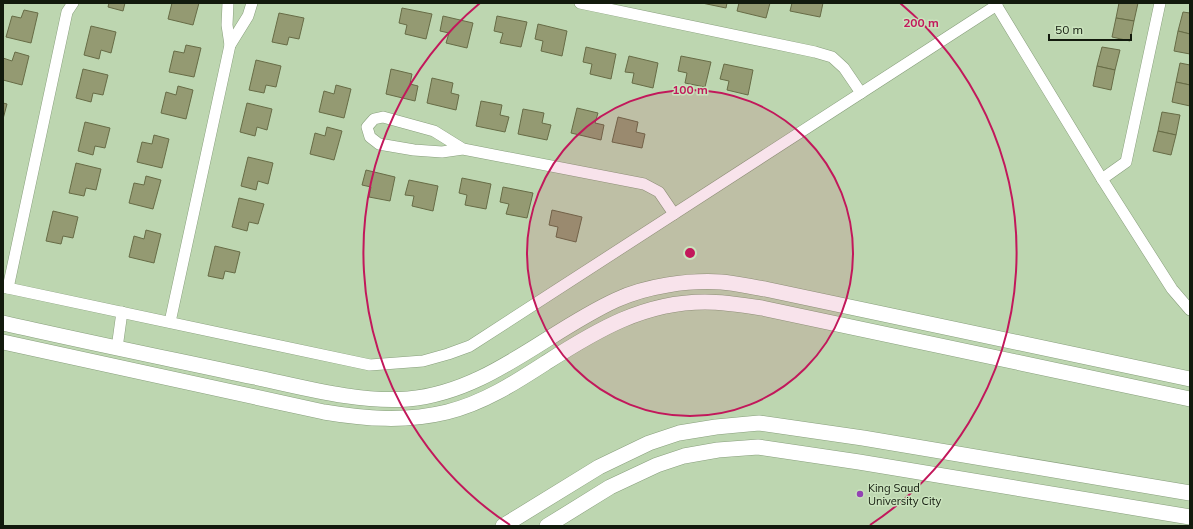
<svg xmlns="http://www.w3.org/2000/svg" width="1193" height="529" font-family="Mulish,sans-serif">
	<rect width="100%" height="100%" fill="#bdd6b0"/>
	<g fill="#949a72" stroke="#676c46">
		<path d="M109,3H125L123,11L108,7Z"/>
		<path d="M172,3H199L193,25L168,19Z"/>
		<path d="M702,3H727L726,8Z"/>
		<path d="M739,3H770L766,18L737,11Z"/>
		<path d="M792,3H823L820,17L790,11Z"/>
		<path d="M1119,3H1138L1134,21L1116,18Z"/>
		<path d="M402,8L432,14L426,39L405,34L407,25L399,23Z"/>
		<path d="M24,10L38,13L31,43L6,37L12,16L21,18Z"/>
		<path d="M1183,12L1190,13V34L1178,31Z"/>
		<path d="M279,13L304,18L299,39L289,37L287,45L272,42Z"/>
		<path d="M443,16L473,23L467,48L446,43L449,33L440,31Z"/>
		<path d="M497,16L527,22L521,47L500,43L503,33L494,31Z"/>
		<path d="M1116,18L1134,21L1130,41L1112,37Z"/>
		<path d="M538,24L567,31L562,56L541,51L543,41L535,39Z"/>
		<path d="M91,26L116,32L111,53L101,50L99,59L84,55Z"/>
		<path d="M1178,31L1190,34V54L1174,51Z"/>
		<path d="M186,45L201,48L194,77L169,72L174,51L184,53Z"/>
		<path d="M586,47L616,54L611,79L590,74L592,64L583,62Z"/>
		<path d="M1102,47L1120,50L1115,70L1097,66Z"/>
		<path d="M15,52L29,56L22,85L3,80V58L12,61Z"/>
		<path d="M629,56L658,63L653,88L632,83L634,73L625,72Z"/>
		<path d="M681,56L711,62L705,87L685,83L687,73L678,71Z"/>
		<path d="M256,60L281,66L276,87L266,85L264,93L249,90Z"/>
		<path d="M1180,63L1190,65V85L1176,82Z"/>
		<path d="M724,64L753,70L748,95L727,90L729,81L720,79Z"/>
		<path d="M1097,66L1115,70L1111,90L1093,86Z"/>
		<path d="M83,69L108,75L103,95L93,93L91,102L76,98Z"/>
		<path d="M391,69L412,74L410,84L418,86L415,101L386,94Z"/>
		<path d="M432,78L453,83L451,93L459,95L456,110L427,103Z"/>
		<path d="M1176,82L1190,85V106L1172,102Z"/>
		<path d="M336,85L351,89L344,118L319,112L324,91L334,94Z"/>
		<path d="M178,86L193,90L186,119L161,113L166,92L176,95Z"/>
		<path d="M481,101L502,105L500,115L509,117L505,132L476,126Z"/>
		<path d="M3,103L7,104L3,119Z"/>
		<path d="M247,103L272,109L267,130L257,127L255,136L240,132Z"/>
		<path d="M577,108L598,113L595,123L604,125L601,140L571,133Z"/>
		<path d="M523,109L544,113L542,123L551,125L547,140L518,134Z"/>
		<path d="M1162,112L1180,115L1176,135L1158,131Z"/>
		<path d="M618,117L638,122L636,132L645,134L642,148L612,142Z"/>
		<path d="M85,122L110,128L105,148L95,146L93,155L78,151Z"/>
		<path d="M327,127L342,131L334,160L310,154L315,133L325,136Z"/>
		<path d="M1158,131L1176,135L1171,155L1153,151Z"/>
		<path d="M154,135L169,139L162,168L137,162L142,142L152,144Z"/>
		<path d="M248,157L273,163L268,184L258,181L256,190L241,186Z"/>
		<path d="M76,163L101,169L96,190L86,188L84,196L69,193Z"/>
		<path d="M366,170L395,177L390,201L369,197L371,187L362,185Z"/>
		<path d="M146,176L161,180L153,209L129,203L134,183L144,185Z"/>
		<path d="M462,178L491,184L486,209L465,205L467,195L459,193Z"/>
		<path d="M409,180L438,186L433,211L412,206L414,196L405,195Z"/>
		<path d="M503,187L533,193L527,218L506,214L509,204L500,202Z"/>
		<path d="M239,198L264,204L258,224L249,222L247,231L232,227Z"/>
		<path d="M552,210L582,217L576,242L556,237L558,227L549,225Z"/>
		<path d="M53,211L78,217L73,238L63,236L61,244L46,241Z"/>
		<path d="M146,230L161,234L154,263L129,257L134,236L144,239Z"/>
		<path d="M215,246L240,252L235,273L225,271L223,279L208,276Z"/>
	</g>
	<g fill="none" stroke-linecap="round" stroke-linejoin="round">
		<defs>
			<g id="street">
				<path d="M228,3L227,25L230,45"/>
				<path d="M580,3L815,52L832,57L844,68L861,93"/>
				<path d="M995,3L1102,179L1172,289L1190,310"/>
				<path d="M463,149L434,131L383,117L374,119L367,127L370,137L379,144L414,150L442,152L463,149L644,184L659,192L674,214"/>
				<path d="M1102,179L1126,162L1160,3"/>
				<path d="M3,287L370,365L423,361L448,354L470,346L997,5"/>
				<path d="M8,288L67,12L73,3"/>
				<path d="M170,322L230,45L248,16L252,3"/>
				<path d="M117,348L122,312"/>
			</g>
			<g id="secondary">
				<path d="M3,323C86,342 170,359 254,377C302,387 359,403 408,399C488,392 546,332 616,300C646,286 688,280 721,282C736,283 751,287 765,289L1190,379"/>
				<path d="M3,342L324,412C366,419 406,422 447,412C484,403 516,382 547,362C597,330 644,302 705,302C724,302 743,305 762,308L1190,399"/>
				<path d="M503,526L599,467L649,443L679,433L716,427L759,423L863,438L1190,493"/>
				<path d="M547,526L610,487L657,465L684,456L718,450L758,447L859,462L1190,517"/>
			</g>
		</defs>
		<use href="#street" stroke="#889f7c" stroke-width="12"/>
		<use href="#secondary" stroke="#889f7c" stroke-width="16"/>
		<use href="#street" stroke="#fff" stroke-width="11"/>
		<use href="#secondary" stroke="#fff" stroke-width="15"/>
	</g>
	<circle cx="690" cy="253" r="163" fill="#c2185b" fill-opacity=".12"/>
	<g fill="none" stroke="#c2185b" stroke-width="2">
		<circle cx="690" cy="253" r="163"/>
		<path d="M510 525A326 326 0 0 1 480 3M900 3A326 326 0 0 1 870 525"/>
	</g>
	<circle fill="#9343b3" stroke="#cae3bd" stroke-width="1.5" cx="860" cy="494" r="4"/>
	<g text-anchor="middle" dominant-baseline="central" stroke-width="3" stroke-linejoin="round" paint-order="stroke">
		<g font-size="11" fill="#121a0d" stroke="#cae3bd" text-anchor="start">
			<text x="868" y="488">King Saud<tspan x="868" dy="13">University City</tspan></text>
		</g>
	</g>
	<circle cx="690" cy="253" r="6" fill="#c2185b" stroke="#cae3bd" stroke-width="2"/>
	<g font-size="12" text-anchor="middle" font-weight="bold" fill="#c2185b" stroke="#cae3bd" stroke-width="3" stroke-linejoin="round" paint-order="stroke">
		<text x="921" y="27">200 m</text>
		<text x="690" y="94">100 m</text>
	</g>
	<rect width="1193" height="529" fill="none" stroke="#121a0d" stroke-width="8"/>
	<path d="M1049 34v6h82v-6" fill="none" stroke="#121a0d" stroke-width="2"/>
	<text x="1055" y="34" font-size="12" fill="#121a0d" stroke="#cae3bd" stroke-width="3" paint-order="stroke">50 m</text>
</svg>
